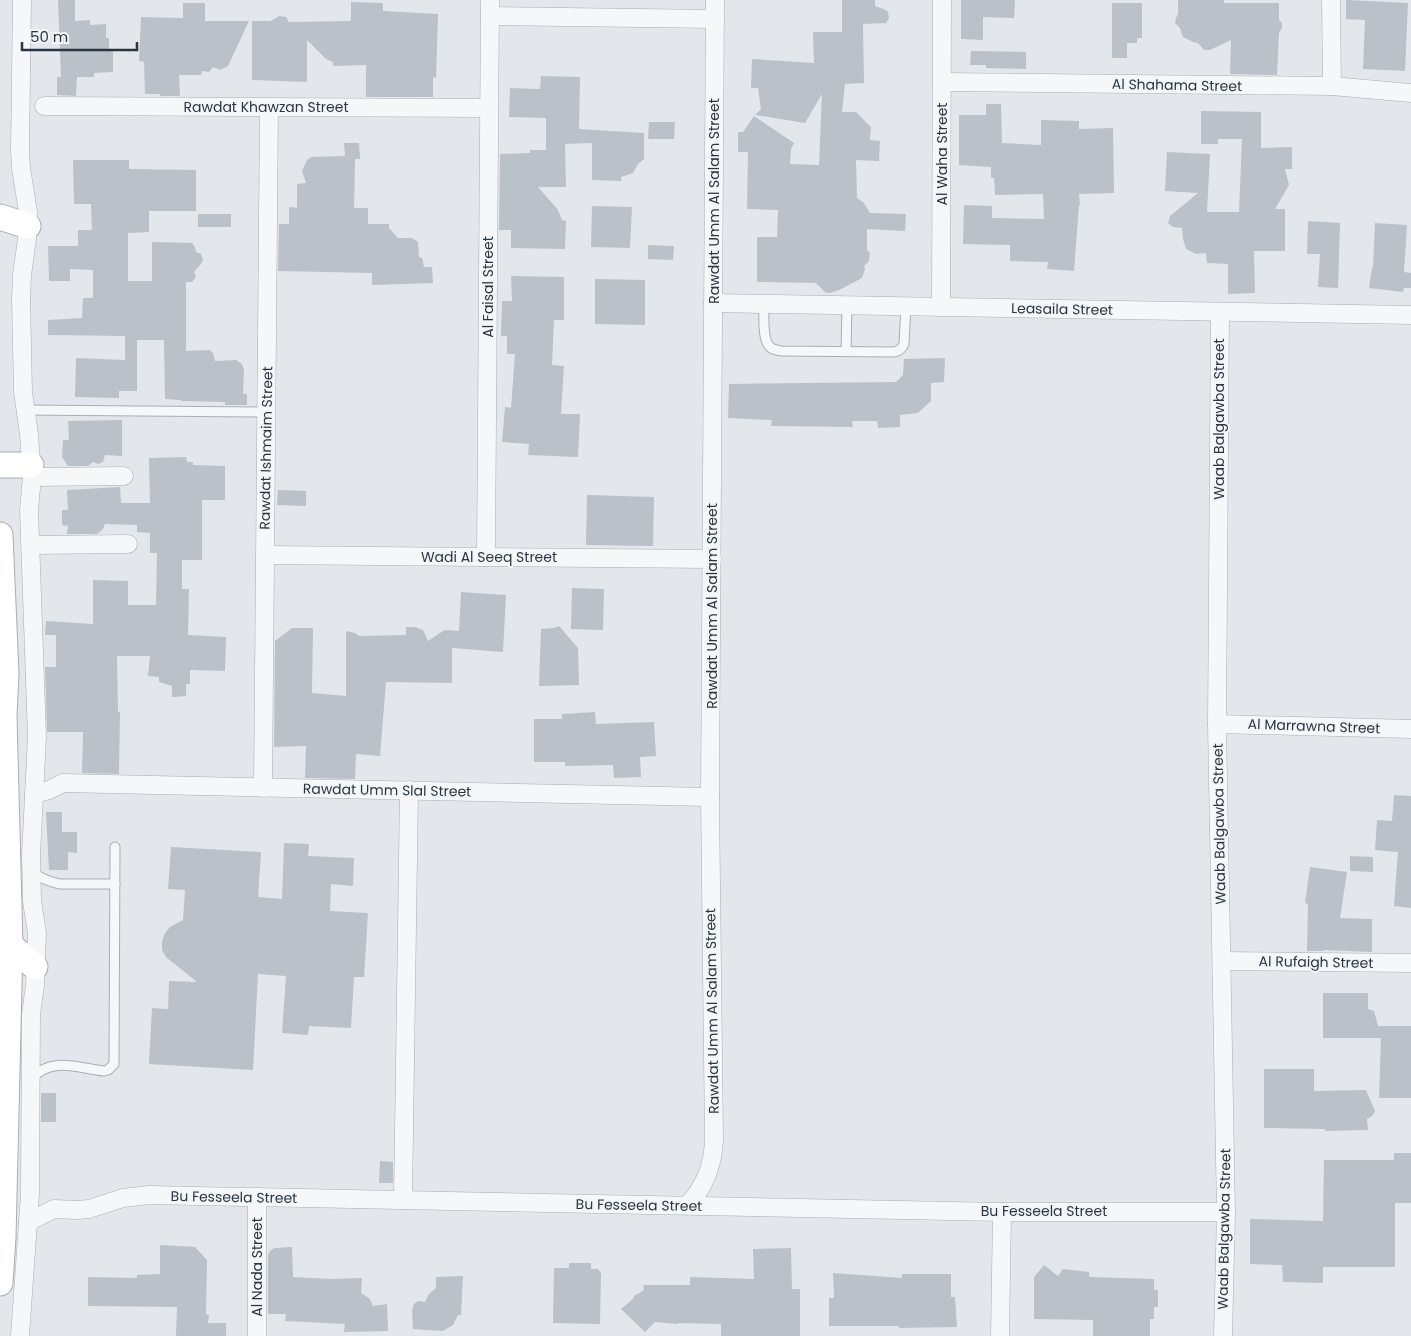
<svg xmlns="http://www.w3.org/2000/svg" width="1411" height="1336" font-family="Poppins,sans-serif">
	<rect width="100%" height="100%" fill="#e3e7eb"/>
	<g fill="#bac1c8">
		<path d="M58,0H75V21L90,20V25L106,24V38H109V51H113V72L94,73V77H77L76,96L57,95V77H61Z"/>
		<path d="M842,0H875V6L884,9L888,12L889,18L886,23L863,24L864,83L845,84L842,112H856L871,127L870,140L880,141L879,161L856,160L857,198L864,203L870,213L906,214L905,231L867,229V250L870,253L869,261L864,266L865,269L862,278L839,290L830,293L825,292L816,283L757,282V237H777L778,210L747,209L748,152H738V132H743L754,116L794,143L791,149L790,164L819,165L822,94L805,123L755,115L761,109L758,88H751L752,59L814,63L813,32H842Z"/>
		<path d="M961,0H1015L1014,18L983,17V40L961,39Z"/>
		<path d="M1178,0H1224V3H1279V20L1282,23V28L1279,33L1277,75L1230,74L1231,40L1210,50H1204L1198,43L1193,42L1183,37L1180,28L1175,23L1176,18L1178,14Z"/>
		<path d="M1346,0L1408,3L1405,71L1363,69L1365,20L1346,19Z"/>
		<path d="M351,2L383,3V11L438,14L436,78L433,77V97H366V65L333,66V62L326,59L307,40V82L252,80V21H271L279,16L286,17L289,22L351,21Z"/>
		<path d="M183,3H205V21H249L228,66L220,70L213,67L209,72L202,71L201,75H179L180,96H160V94H145L144,62L139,61L141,17L183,18Z"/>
		<path d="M1112,3H1142V38H1137V43H1127V58H1112Z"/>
		<path d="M971,51L1026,52V69L986,68V65H970Z"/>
		<path d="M541,76L580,77L579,129L644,133V159L638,164L633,173L621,177V181L592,180V143L565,144L566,187H538L558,210L562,220L566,221L565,249L511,248V230H499L500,154L530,153V150H546V118L509,117L510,88L540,89Z"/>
		<path d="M986,104H1001L1002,143L1041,145V120L1079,121V129L1113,128L1114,193L1079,194L1080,205H1079L1074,271L1047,269L1048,262L1010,261V245L963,244L964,205L992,206V218L1044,219L1043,194L995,195L994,178H991V167L959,165V115H986Z"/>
		<path d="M1201,111L1261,112V148L1292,147V169H1285L1289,185L1275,209H1285V251H1254L1255,293L1228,294V264L1207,263L1206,253L1196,254L1186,249L1183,239L1182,228L1173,227L1168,223L1170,216L1198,193L1165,191L1167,152L1210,154L1207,212H1239L1242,139H1218V144H1201Z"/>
		<path d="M649,122H675L674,139H648Z"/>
		<path d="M344,143H359L360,159H355L354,208H368V224H389V228L398,238H412L418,242L419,257L422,258L424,267H432L433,283L372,285V273L278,271L279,224H289V207L297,208V184L306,183L302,171L307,160L311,157L345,156Z"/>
		<path d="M73,160H129V169L196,170V211H149V232L128,233V281H152V242L192,243L195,247L196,252L201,254L203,260L201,264L194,272L196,277L192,282H186V351L210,350L213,353L215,361L236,360L242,364L244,370L243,394H247V405H225V402L181,401V400L165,399L164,340H137V391H119V398L75,397L76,358L125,360V336L48,335V320L82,318L83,298H93V270L70,269V281H49L48,246H78V230H92L91,204H74Z"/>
		<path d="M592,206L632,207L630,248L591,247Z"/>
		<rect x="198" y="214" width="33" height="13"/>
		<path d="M1308,221L1340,223L1338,288L1318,287L1320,254H1307Z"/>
		<path d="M1375,223L1407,225L1404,272L1411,273V288H1404L1403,292L1369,288L1372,268H1373Z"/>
		<path d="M648,245L674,246L673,260L648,259Z"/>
		<path d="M511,276L564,277V320H554L552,365L564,366L561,414H580L578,457L528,455L529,444L502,442L505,407L511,408L515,354H507V336H501L502,301H512Z"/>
		<path d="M595,279L645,280V325L595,324Z"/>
		<path d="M945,358L944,382L931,383V401L918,413L900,415V427L878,428L877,421H852L853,427L771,426L772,420L728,418L729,384L896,382L903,375L904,359Z"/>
		<path d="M122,420V456L105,455L103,462L98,464L93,462L88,466H68L62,457L63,440H69L68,421Z"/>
		<path d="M186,457L187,462H193V465L225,466V500H202V560H182V589H189L188,635L226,637L225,671L190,670V684H186V696L172,697V686L159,682V677L148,676L150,656H117L118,712H120L119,774L82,773L83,732H47L45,667H56V635H45L46,621L93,624V580L128,581V605H156L157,553H150V533L137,532V525L105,524L103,529L97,534H67L68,526L62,525V510H68L67,490L120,487L121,503H150L149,458Z"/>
		<path d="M278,490L306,491V506L277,505Z"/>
		<path d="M587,495L654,497L653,546L586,545Z"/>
		<path d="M572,588L604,589L603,630L571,629Z"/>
		<path d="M461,592L506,595L503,652L452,648V683L386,682L380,756L356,754L355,779L305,778L306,746L274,747L275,641L292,628H313L312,693L346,696V631L355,633L359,636L406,635V627H415L423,630L428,641L443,631L446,630L459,631Z"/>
		<path d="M559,626L578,648L579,685L539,686L541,629L554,628Z"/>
		<path d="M595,712L596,724L654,722L656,756L640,757L641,777L614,778L613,765L565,766V762H534V719H562V714Z"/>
		<path d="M1394,795L1411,796V908L1394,906L1398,852L1375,850L1377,820L1392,821Z"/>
		<path d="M46,812H62V832H77V853L68,852V870H49Z"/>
		<path d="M284,843L309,844L308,856L354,858L353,886L331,884L330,911L368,913L364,977H354L351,1028L309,1026L308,1035L282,1033L286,976L258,974L253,1070L149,1064L152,1008L168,1009L169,981L197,982L166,957L162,950V941L165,933L170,927L183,920L185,890L168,889L171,847L261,852L258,897L282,899Z"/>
		<path d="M1350,856L1373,857V872L1350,871Z"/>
		<path d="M1310,867L1347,872L1340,918L1372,919V952L1324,950V951H1307L1308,904L1305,903Z"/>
		<path d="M1323,993H1368V1009L1374,1011L1378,1026H1411V1098H1379L1381,1038H1323Z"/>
		<path d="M1264,1069H1314V1091L1366,1090L1375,1111L1372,1116L1367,1119L1368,1130L1325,1131V1129L1264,1128Z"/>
		<rect x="41" y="1093" width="15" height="29"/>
		<path d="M1394,1153H1411V1203H1395V1267H1323V1283L1283,1282L1282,1265L1250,1264V1219L1323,1221L1324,1160H1394Z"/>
		<path d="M380,1161L393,1162V1183H379Z"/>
		<path d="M160,1245L195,1247L207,1260L206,1314L209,1315L208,1323H226V1336H176L177,1307L88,1306V1277L137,1278V1275L160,1274Z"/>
		<path d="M292,1247L293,1277L331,1279L362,1278L361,1293L370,1299L373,1306L387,1304L388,1331L344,1332L345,1324L285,1321L286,1314H268V1254L271,1250L275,1248Z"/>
		<path d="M791,1248L792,1289H800V1336H721V1324L678,1323V1324L655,1322L645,1332L621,1309L633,1299L634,1296L644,1290L643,1285H690V1277L754,1279L753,1249Z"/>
		<path d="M569,1263H591V1269H598L601,1273L600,1324L553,1323L554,1268H569Z"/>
		<path d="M1044,1265L1058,1276L1063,1269L1089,1272V1277L1154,1279V1290H1158V1307H1154V1319H1150V1336H1093V1320L1034,1319V1277Z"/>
		<path d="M833,1273L902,1278V1274H951V1297H955L957,1327L899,1328V1326H829V1298H834Z"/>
		<path d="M463,1276L461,1315H458L453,1325L443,1331L413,1329L412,1310L414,1304L418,1301L425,1302L429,1294L436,1288V1277Z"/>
	</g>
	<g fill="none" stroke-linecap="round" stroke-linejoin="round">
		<defs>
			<g id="lane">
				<path d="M764,304C764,314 762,340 770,347C773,350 777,350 781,351L894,352C899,351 902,349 904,344L906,306"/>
				<path d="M846,351L847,305"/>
				<path d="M25,410L267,412"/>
				<path d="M31,871C40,878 49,882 60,884H115"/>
				<path d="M31,1079C52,1056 77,1068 104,1071L108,1070L114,1064L115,847"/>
			</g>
			<g id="street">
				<path d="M1331,0L1332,86"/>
				<path d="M490,16L715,19"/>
				<path d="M942,82L1332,86L1411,93"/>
				<path d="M44,106L489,108"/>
				<path d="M713,303L1411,315"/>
				<path d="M941,307L942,0"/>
				<path d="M1220,312L1217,724L1226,1212L1223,1336"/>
				<path d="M32,477L124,476"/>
				<path d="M31,545L128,544"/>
				<path d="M265,555L712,559"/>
				<path d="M486,557L490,0"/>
				<path d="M1217,724L1411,729"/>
				<path d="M63,783L710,797"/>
				<path d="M263,788L269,107"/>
				<path d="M34,794L49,790L63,783"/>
				<path d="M1222,961L1411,963"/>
				<path d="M403,1200L409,790"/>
				<path d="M688,1205C705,1186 713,1166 714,1140L710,797L715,0"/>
				<path d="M28,1222L54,1209L77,1210L89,1209L123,1198L149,1195L1002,1212H1226"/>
				<path d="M20,1336L30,1194L31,1014L35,985L37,933L32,901L31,855L37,737L29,510L32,477L29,434L23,392L21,298L22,275L27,239L28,212L21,168L20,151L22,0"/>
				<path d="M257,1336V1197"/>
				<path d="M1000,1336L1002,1212"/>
			</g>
			<g id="secondary">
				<path d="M0,217L28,226"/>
				<path d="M0,465H31"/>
				<path d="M0,535L6,673L4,716L10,945L3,1237L0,1283"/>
				<path d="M10,945L35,967"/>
			</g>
		</defs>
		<use href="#lane" stroke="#a8aeb5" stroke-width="11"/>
		<use href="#street" stroke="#a8aeb5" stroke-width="19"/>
		<use href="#secondary" stroke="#a8aeb5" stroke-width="27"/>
		<use href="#lane" stroke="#f6f7f9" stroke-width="9"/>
		<use href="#street" stroke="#f6f7f9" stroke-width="18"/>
		<use href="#secondary" stroke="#fff" stroke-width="25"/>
	</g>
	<g text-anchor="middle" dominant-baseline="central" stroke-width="4" stroke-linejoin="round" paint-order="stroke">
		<g font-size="14" fill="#2b3643" stroke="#f3f6f8">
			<text transform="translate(1177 85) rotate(1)">Al Shahama Street</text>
			<text x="266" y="107">Rawdat Khawzan Street</text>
			<text transform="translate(942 154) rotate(-90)">Al Waha Street</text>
			<text transform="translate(714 201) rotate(-90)">Rawdat Umm Al Salam Street</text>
			<text transform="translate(488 287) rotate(-90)">Al Faisal Street</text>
			<text transform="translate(1062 309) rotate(1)">Leasaila Street</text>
			<text transform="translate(1219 419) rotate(-90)">Waab Balgawba Street</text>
			<text transform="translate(266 448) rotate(-89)">Rawdat Ishmaim Street</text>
			<text x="489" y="557">Wadi Al Seeq Street</text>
			<text transform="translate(712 606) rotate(-90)">Rawdat Umm Al Salam Street</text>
			<text transform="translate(1314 726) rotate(2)">Al Marrawna Street</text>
			<text transform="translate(387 790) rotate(1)">Rawdat Umm Slal Street</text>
			<text transform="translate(1219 824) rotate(-91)">Waab Balgawba Street</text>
			<text transform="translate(1316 962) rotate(1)">Al Rufaigh Street</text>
			<text transform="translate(712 1011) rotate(-91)">Rawdat Umm Al Salam Street</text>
			<text transform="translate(234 1197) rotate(1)">Bu Fesseela Street</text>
			<text transform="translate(639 1205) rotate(1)">Bu Fesseela Street</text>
			<text x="1044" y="1211">Bu Fesseela Street</text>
			<text transform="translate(1224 1229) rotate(-89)">Waab Balgawba Street</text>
			<text transform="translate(257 1267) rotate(-90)">Al Nada Street</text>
		</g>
	</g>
	<path d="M22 42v8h115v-8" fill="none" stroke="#2b3643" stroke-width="2.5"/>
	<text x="30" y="42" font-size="15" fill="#2b3643" stroke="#f3f6f8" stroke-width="4" paint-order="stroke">50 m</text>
</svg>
